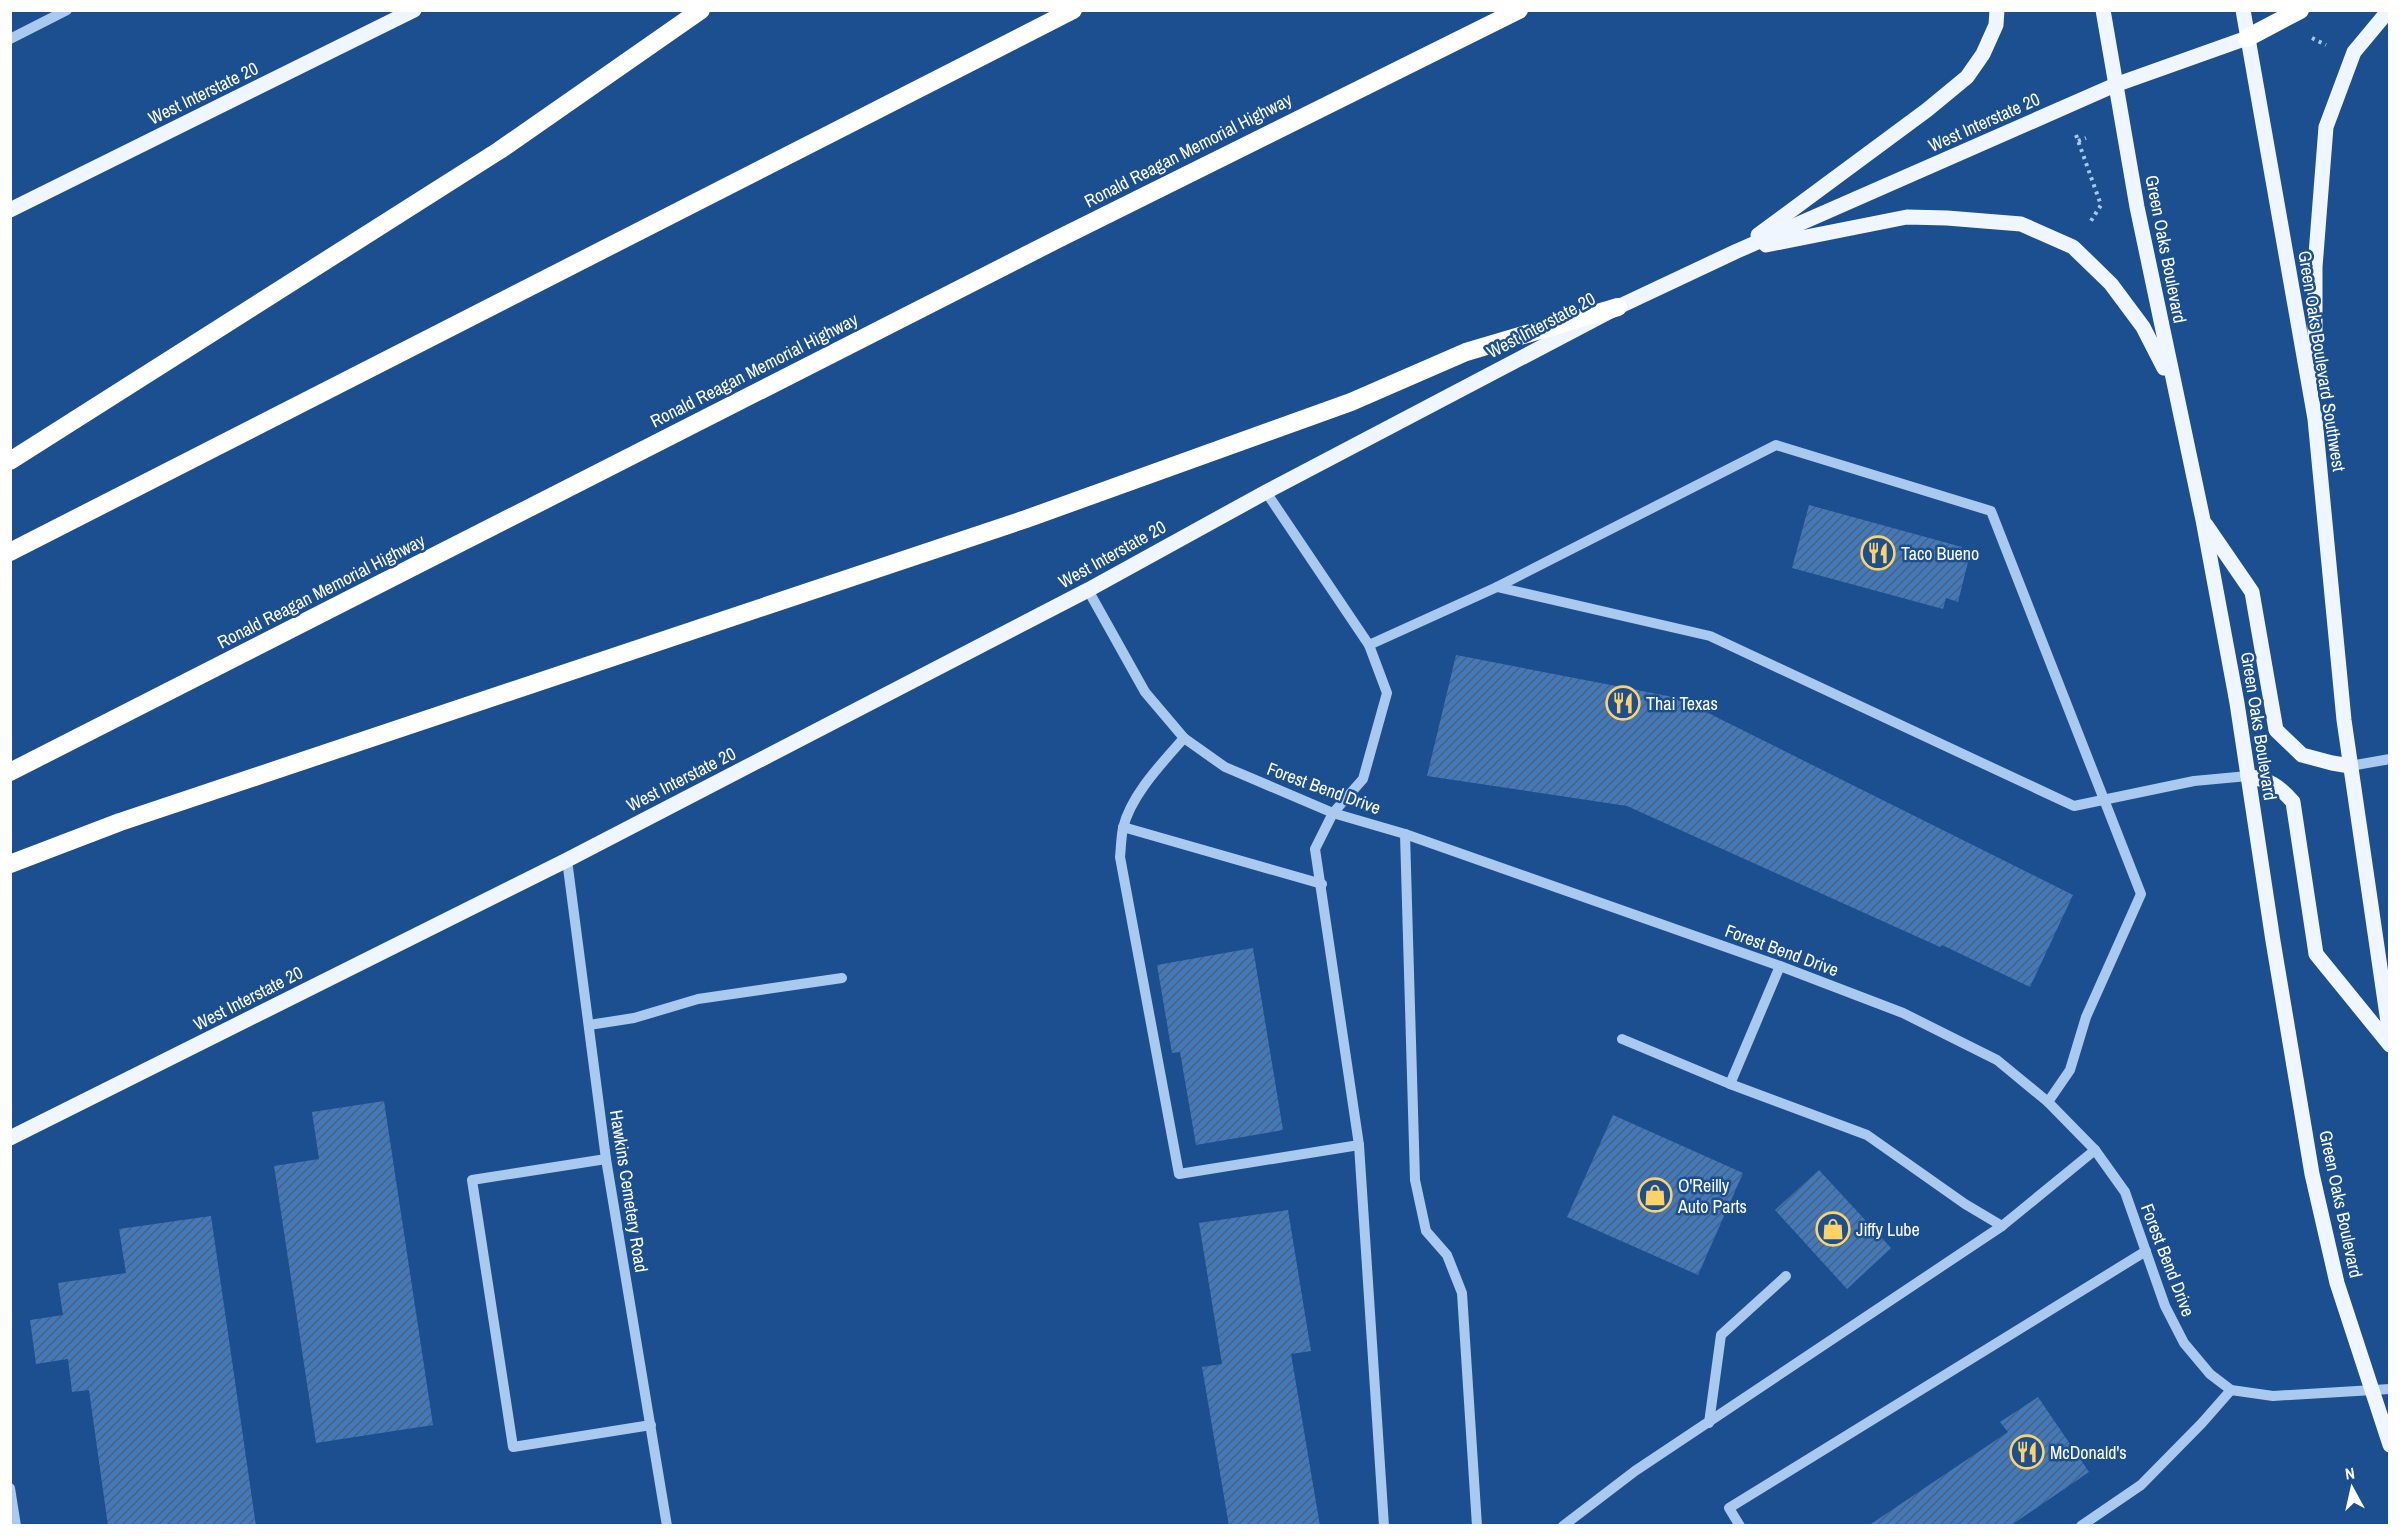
<svg xmlns="http://www.w3.org/2000/svg" width="2400" height="1536" font-family="'Archivo Narrow',sans-serif">
	<defs>
		<pattern id="building-hatch" width="6" height="6" patternUnits="userSpaceOnUse" patternTransform="scale(1.5)"><rect width="6" height="6" fill="#4478b7"/><path d="M-1 1l2-2M0 6l6-6M5 7l2-2" fill="none" stroke="#486282"/></pattern>
	</defs>
	<rect width="100%" height="100%" fill="#1b4f8f"/>
	<g fill="url(#building-hatch)">
		<path d="M1809,505L1962,547L1958,560L1968,562L1958,602L1946,598L1943,609L1792,568Z"/>
		<path d="M1456,655L1678,698L2073,895L2030,987L1942,945L1940,947L1627,806L1427,776Z"/>
		<path d="M1253,948L1283,1130L1196,1145L1180,1052L1172,1053L1157,965Z"/>
		<path d="M384,1101L433,1425L316,1443L274,1166L319,1159L312,1112Z"/>
		<path d="M1613,1115L1743,1173L1698,1275L1567,1217Z"/>
		<path d="M1819,1170L1891,1248L1847,1289L1775,1210Z"/>
		<path d="M1288,1210L1311,1351L1291,1354L1320,1526H1229L1202,1367L1222,1364L1199,1223Z"/>
		<path d="M211,1216L256,1526H108L89,1390L72,1392L68,1359L36,1364L30,1320L63,1315L58,1283L126,1273L119,1229Z"/>
		<path d="M2038,1397L2089,1472L2010,1526H1868L2008,1432L2000,1422Z"/>
	</g>
	<g fill="none" stroke-linecap="round" stroke-linejoin="round">
		<g stroke="#a9c9ee" stroke-width="4" stroke-dasharray="3 4.5" stroke-linecap="butt">
			<path d="M2312,38L2326,45"/>
			<path d="M2076,135L2101,205L2089,224"/>
			<path d="M2078,141L2086,138"/>
		</g>
		<g stroke="#a9c9ee" stroke-width="10">
			<path d="M10,39L67,10"/>
			<path d="M1266,492L1369,645L1497,587L1776,445L1991,511L2141,894L2086,1017L2070,1070L2048,1102"/>
			<path d="M1497,587L1710,636L2074,806L2194,781L2248,776"/>
			<path d="M1088,590L1145,692L1184,738L1225,767L1333,813L1405,834L1780,966L1903,1013L1997,1060L2048,1102L2095,1150L2125,1192L2165,1306L2184,1343L2210,1374L2231,1390L2273,1396L2390,1389"/>
			<path d="M1184,738C1162,763 1131,795 1123,828C1121,838 1121,848 1120,857L1179,1174L1359,1145L1315,849L1333,813L1363,779L1387,693L1369,645"/>
			<path d="M2350,766L2390,759"/>
			<path d="M1123,827L1322,884"/>
			<path d="M1405,834L1415,1180L1426,1231L1447,1255L1462,1293L1477,1526"/>
			<path d="M567,860L606,1159L667,1526"/>
			<path d="M589,1025L634,1018L698,999L842,978"/>
			<path d="M1622,1039L1730,1084L1867,1135L1965,1204L2002,1226"/>
			<path d="M1730,1084L1780,966"/>
			<path d="M1359,1145L1384,1526"/>
			<path d="M606,1159L472,1180L513,1447L651,1425"/>
			<path d="M1709,1423L1721,1335L1786,1276"/>
			<path d="M10,1488L16,1526"/>
			<path d="M1563,1526L1635,1471L2002,1226L2095,1150"/>
			<path d="M1740,1526L1729,1508L2146,1251"/>
			<path d="M2081,1526L2141,1485L2202,1423L2231,1390"/>
		</g>
		<g stroke="#f0f6ff" stroke-width="15">
			<path d="M2103,10L2137,207L2203,520L2237,703L2273,941L2312,1174L2337,1283L2390,1445"/>
			<path d="M2243,10L2315,419L2344,720L2390,1036"/>
			<path d="M10,210L414,10"/>
			<path d="M1758,235L1927,110L1967,77L1983,54L1996,25L1997,10"/>
			<path d="M1766,245L1907,217L1947,218L2021,224L2073,247L2111,284L2143,327L2164,368"/>
			<path d="M2315,380V267L2326,127L2354,52L2389,10"/>
			<path d="M2206,525L2252,592L2276,730L2302,755L2332,763L2350,766"/>
			<path d="M2248,776C2271,781 2278,785 2293,802L2316,954L2390,1045"/>
			<path d="M10,1138L567,860L1088,590L1266,492L1618,307L1737,251L2115,85L2247,38"/>
		</g>
		<g stroke="#fff" stroke-width="18">
			<path d="M2247,38L2300,10"/>
			<path d="M10,461L500,150L701,10"/>
			<path d="M10,552L1073,10"/>
			<path d="M10,772L1058,239L1519,10"/>
			<path d="M10,864L120,822L1026,519L1351,402L1466,352L1618,307"/>
		</g>
	</g>
	<defs>
		<symbol id="restaurant-ring" viewBox="-11 -11 22 22"><circle r="9.5" fill="#1b4f8f" stroke="#ffd166" stroke-width="1.5"/><path d="M-5-6h1v4h1v-4h1v4h1v-4h1v5L-1.5 .5V6h-2V.5L-5-1ZM5-6V6H3V1.5H1.5Q1.5-4 5-6Z" fill="#ffd166"/></symbol>
		<symbol id="shop-ring" viewBox="-11 -11 22 22"><circle r="9.5" fill="#1b4f8f" stroke="#ffd166" stroke-width="1.5"/><path d="M-5-2.5h2.3a2.7 3.5 0 0 1 5.4 0H5L5.5 6h-11ZM-1.5-2.5h3a1.5 2.3 0 0 0-3 0Z" fill="#ffd166"/></symbol>
	</defs>
	<g fill-rule="evenodd">
		<use href="#restaurant-ring" x="1859" y="534" width="38" height="38"/>
		<use href="#restaurant-ring" x="1604" y="684" width="38" height="38"/>
		<use href="#shop-ring" x="1636" y="1176" width="38" height="38"/>
		<use href="#shop-ring" x="1814" y="1210" width="38" height="38"/>
		<use href="#restaurant-ring" x="2008" y="1433" width="38" height="38"/>
	</g>
	<g text-anchor="middle" dominant-baseline="central" stroke-width="5" stroke-linejoin="round" paint-order="stroke">
		<g font-size="18" fill="#fff" stroke="#1b4f8f">
			<text transform="translate(203 93) rotate(-26)">West Interstate 20</text>
			<text transform="translate(1984 122) rotate(-24)">West Interstate 20</text>
			<text transform="translate(1188 150) rotate(-27)">Ronald Reagan Memorial Highway</text>
			<text transform="translate(2166 249) rotate(79)">Green Oaks Boulevard</text>
			<text transform="translate(1541 325) rotate(-28)">West Interstate 20</text>
			<text transform="translate(2322 361) rotate(81)">Green Oaks Boulevard Southwest</text>
			<text transform="translate(754 370) rotate(-27)">Ronald Reagan Memorial Highway</text>
			<text transform="translate(1112 554) rotate(-29)">West Interstate 20</text>
			<text transform="translate(321 591) rotate(-27)">Ronald Reagan Memorial Highway</text>
			<text transform="translate(2259 726) rotate(81)">Green Oaks Boulevard</text>
			<text transform="translate(681 779) rotate(-27)">West Interstate 20</text>
			<text transform="translate(1324 788) rotate(20)">Forest Bend Drive</text>
			<text transform="translate(1782 950) rotate(20)">Forest Bend Drive</text>
			<text transform="translate(248 998) rotate(-27)">West Interstate 20</text>
			<text transform="translate(629 1191) rotate(81)">Hawkins Cemetery Road</text>
			<text transform="translate(2341 1204) rotate(78)">Green Oaks Boulevard</text>
			<text transform="translate(2168 1260) rotate(69)">Forest Bend Drive</text>
		</g>
		<g font-size="18" fill="#fff" stroke="#1b4f8f" text-anchor="start">
			<text x="1901" y="553">Taco Bueno</text>
			<text x="1646" y="703">Thai Texas</text>
			<text x="1678" y="1185">O'Reilly<tspan x="1678" dy="21">Auto Parts</tspan></text>
			<text x="1856" y="1229">Jiffy Lube</text>
			<text x="2050" y="1452">McDonald's</text>
		</g>
	</g>
	<rect width="2400" height="1536" fill="none" stroke="#ffffff" stroke-width="24"/>
	<g transform="translate(2352 1488) rotate(352)" stroke="#1b4f8f" stroke-width="4.5" paint-order="stroke">
	<path d="M0-4.5L10 22L0 15L-10 22Z" fill="#ffffff"/>
	<text y="-9" font-size="16" font-weight="bold" text-anchor="middle" fill="#ffffff">N</text>
	</g>
</svg>
